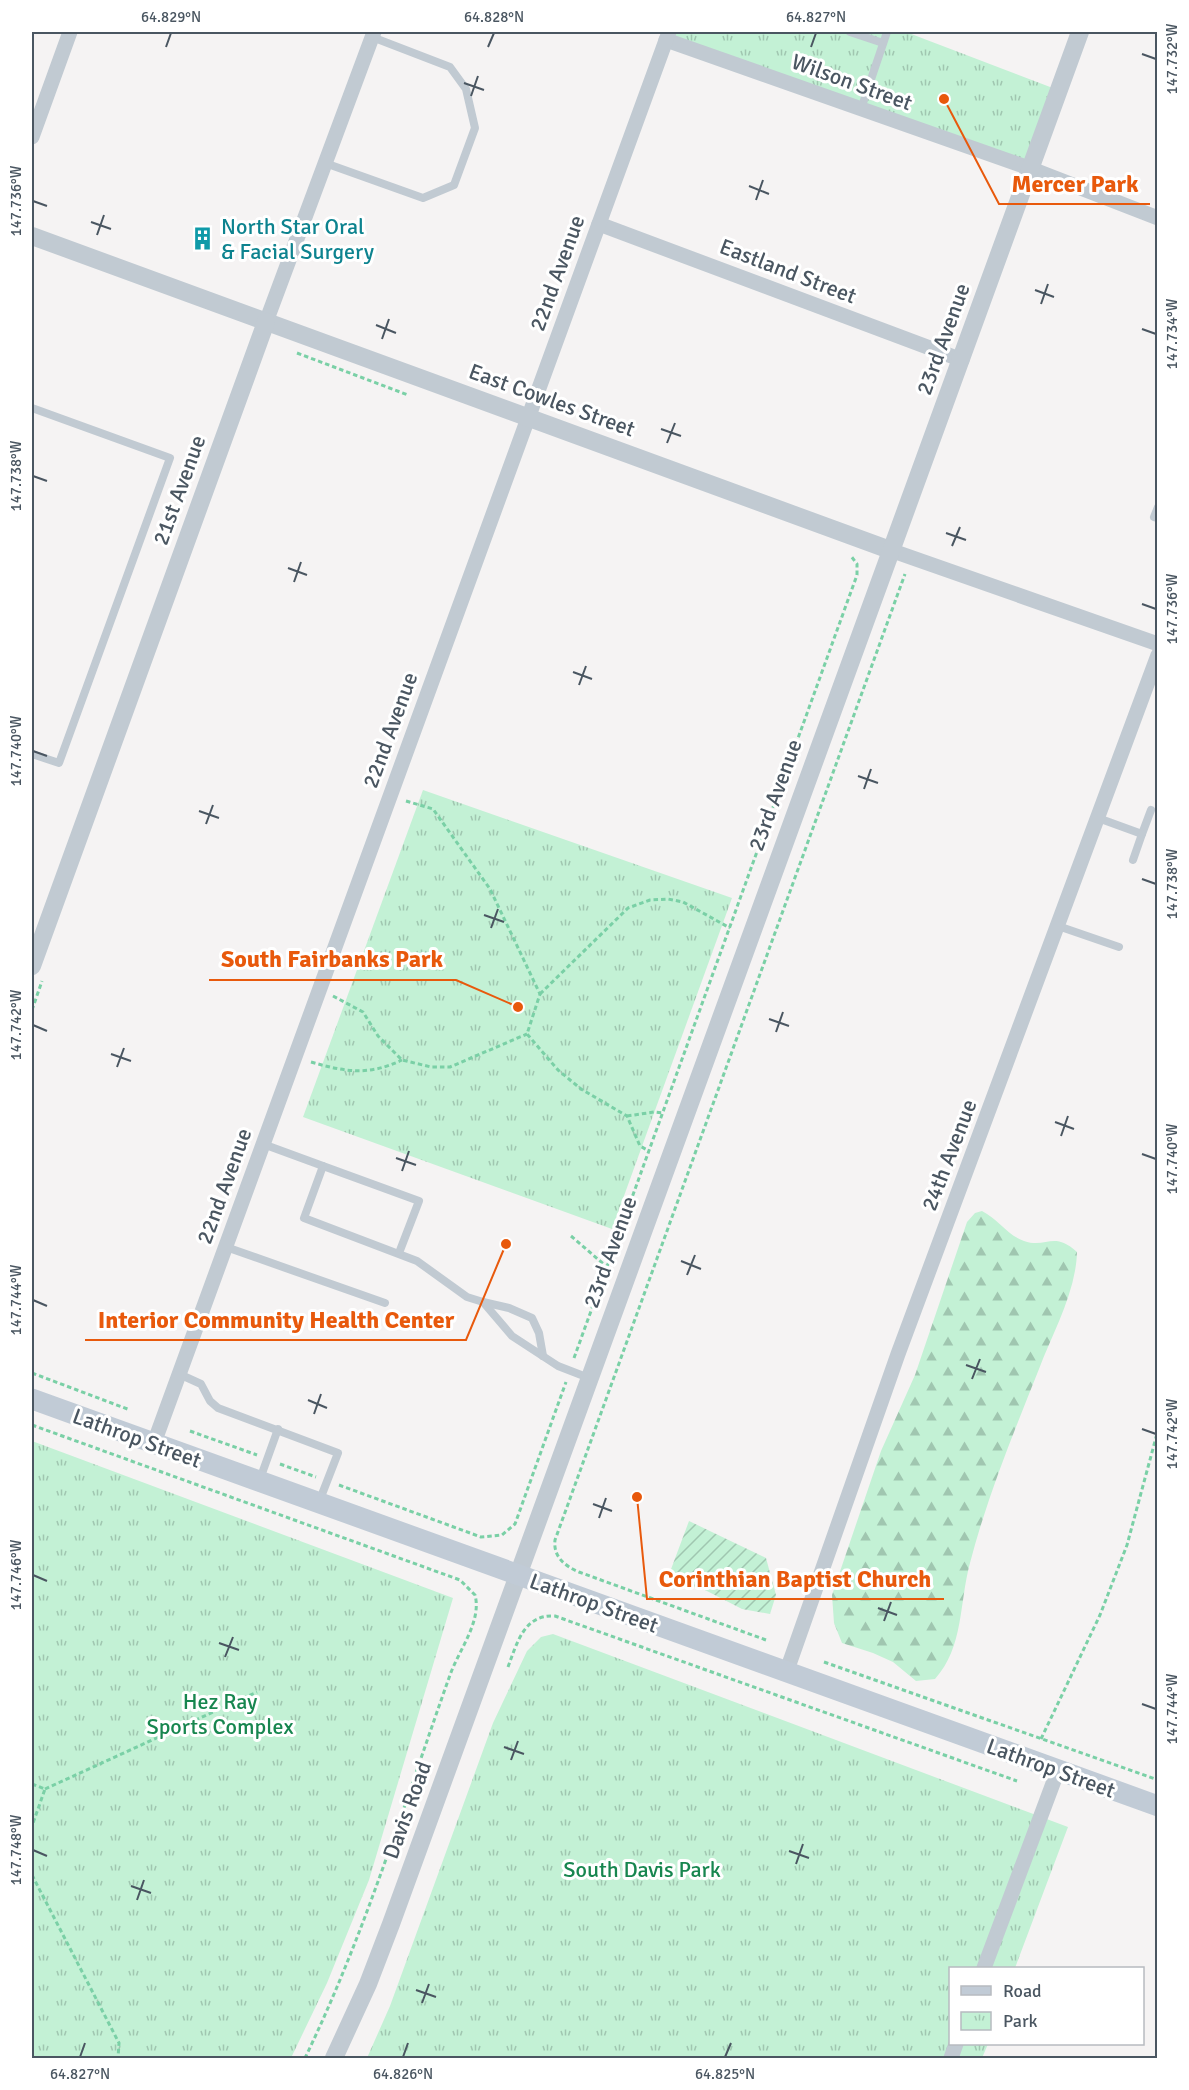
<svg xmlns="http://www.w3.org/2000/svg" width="1189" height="2090" font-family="Signika,sans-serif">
	<defs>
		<pattern id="forest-firs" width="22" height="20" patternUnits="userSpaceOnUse" patternTransform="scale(1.5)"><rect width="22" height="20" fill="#c3f1d5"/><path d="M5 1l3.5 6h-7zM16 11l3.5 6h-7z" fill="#a0c6b0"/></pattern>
		<pattern id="park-tufts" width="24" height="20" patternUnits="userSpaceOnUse" patternTransform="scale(1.5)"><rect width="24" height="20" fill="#c3f1d5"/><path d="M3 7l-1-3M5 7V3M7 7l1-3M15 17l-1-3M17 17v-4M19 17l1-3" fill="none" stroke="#a0c6b0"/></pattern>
		<pattern id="garden-furrows" width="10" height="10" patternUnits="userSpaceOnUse" patternTransform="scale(1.5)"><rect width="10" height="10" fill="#c3f1d5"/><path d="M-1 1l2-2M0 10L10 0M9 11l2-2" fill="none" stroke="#a0c6b0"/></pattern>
	</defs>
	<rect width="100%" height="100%" fill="#f5f3f3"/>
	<path fill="url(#forest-firs)" d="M982,1211C998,1219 1007,1235 1024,1241C1047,1249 1053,1230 1077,1252C1076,1292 1053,1332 1039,1369C1014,1432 987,1497 970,1563C959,1603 964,1647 935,1679L916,1681L893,1662L873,1653L842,1643L834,1623L832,1595L881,1451L915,1375L967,1222L975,1213Z"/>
	<g fill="url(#park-tufts)">
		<path d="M669,32H906L1058,90L1029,168L666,40Z"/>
		<path d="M423,790L732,898L612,1229L303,1117Z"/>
		<path d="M32,1441L453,1598L369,1880L327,1983L291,2058H32Z"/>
		<path d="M553,1634L1068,1827L1015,1968H950V2044H988L982,2058H367L390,2006L493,1723L527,1651L541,1637Z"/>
	</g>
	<path fill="url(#garden-furrows)" d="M689,1521L766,1558L776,1595L770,1614L742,1609L705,1590L667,1580Z"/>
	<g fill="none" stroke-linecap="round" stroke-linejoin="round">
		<g stroke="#7ad0a6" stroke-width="3" stroke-dasharray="4.5 3" stroke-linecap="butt">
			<path d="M297,353L408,395"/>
			<path d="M406,801L433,809L490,889L540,994L527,1034L558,1070L581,1089L627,1116L640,1146L649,1151"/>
			<path d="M540,994L628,908L650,900L668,899L683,902L730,928"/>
			<path d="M333,996L363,1012L378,1036L402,1060L431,1067H450L527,1034"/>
			<path d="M32,1010L42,981"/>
			<path d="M311,1062C346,1072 368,1076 402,1060"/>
			<path d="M627,1116L654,1112L663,1113"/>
			<path d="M571,1236L607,1267"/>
			<path d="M574,1358L857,575V564L851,556"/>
			<path d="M32,1373L130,1410"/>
			<path d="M32,1425L460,1580L475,1595C482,1621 459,1650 450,1675C404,1804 365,1934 305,2058"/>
			<path d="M190,1431L257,1455"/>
			<path d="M280,1464L316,1477"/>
			<path d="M339,1485L481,1537L502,1535L515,1524L566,1382"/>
			<path d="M766,1640L579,1572C565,1566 553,1557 555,1540L905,574"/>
			<path d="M824,1662L1158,1780"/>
			<path d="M508,1667C517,1643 524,1614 555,1616L1017,1781"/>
			<path d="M1041,1739L1100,1615L1127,1545L1158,1430"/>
			<path d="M32,1784L45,1789L32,1826"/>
			<path d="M45,1789L257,1692"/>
			<path d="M32,1875L119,2043L118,2058"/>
		</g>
		<g stroke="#c1cad2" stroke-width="8">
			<path d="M850,32L883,43"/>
			<path d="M861,109L887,32"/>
			<path d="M325,163L423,198L454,185L475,128L466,89L450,67L372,37"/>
			<path d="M32,408L170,458L59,763L32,754"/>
			<path d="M1158,507L1154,517L1158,518"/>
			<path d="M1098,818L1142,834L1151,810"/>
			<path d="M1133,860L1142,834"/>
			<path d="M1058,926L1119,947"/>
			<path d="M263,1144L323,1166L304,1218L417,1261L467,1297L483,1302L512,1336L558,1366L589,1378"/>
			<path d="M323,1166L419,1201L399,1253"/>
			<path d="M226,1247L385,1303"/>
			<path d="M483,1302L509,1308L532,1318L539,1333L543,1356"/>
			<path d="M179,1374L201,1384L210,1401L218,1408L338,1453L319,1502"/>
			<path d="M260,1479L278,1429"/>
		</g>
		<g stroke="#c1cad2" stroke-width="15">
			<path d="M666,40L1029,168L1158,218"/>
			<path d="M32,137L70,32"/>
			<path d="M599,224L962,360"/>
			<path d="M266,322L374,32"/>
			<path d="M890,550L1158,644"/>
			<path d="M154,1443L669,32"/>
			<path d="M786,1673L898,1354L1158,655"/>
			<path d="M984,1968L1058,1770"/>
			<path d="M951,2058L956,2044"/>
		</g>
		<g stroke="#c1cad2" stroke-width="18">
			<path d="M32,236L890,550"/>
			<path d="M32,966L266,322"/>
			<path d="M334,2058L368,1984L391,1924L1080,32"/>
		</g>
		<path stroke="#c1cbd6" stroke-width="21" d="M32,1399L1158,1806"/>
	</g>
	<path fill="none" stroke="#4a5661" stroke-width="2" d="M166,47L171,33M488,47L494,33M811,47L816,33M1142,54L1156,59M464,83L484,90M471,96L478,76M749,186L769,194M756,200L763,180M33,201L47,206M91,222L111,229M97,235L104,215M1035,290L1054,297M1041,304L1048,284M376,325L396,333M1142,329L1156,334M382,339L389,319M661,429L681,436M667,443L675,423M33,476L47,481M946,533L966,540M952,546L960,527M288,568L307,575M294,582L301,562M1142,604L1156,609M573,672L592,679M579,685L586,666M33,751L47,756M858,776L878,783M864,789L871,769M199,811L219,818M206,824L213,805M1142,879L1156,884M484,915L504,922M491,928L498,909M769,1019L789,1026M33,1025L47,1031M776,1032L783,1012M111,1054L131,1061M117,1067L124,1048M1055,1122L1074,1129M1061,1136L1068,1116M1142,1154L1156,1159M396,1158L416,1165M402,1171L409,1151M681,1261L701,1269M687,1275L695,1255M33,1300L47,1306M966,1365L986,1372M972,1379L980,1359M308,1400L327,1408M314,1414L321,1394M1142,1429L1156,1434M593,1504L612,1511M599,1518L606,1498M33,1575L47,1581M878,1608L897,1615M884,1621L891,1602M219,1643L239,1650M225,1657L233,1637M1142,1704L1156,1709M504,1747L524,1754M511,1760L518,1741M33,1850L47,1856M789,1851L809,1858M796,1864L803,1844M131,1886L151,1893M137,1900L144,1880M416,1990L436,1997M422,2003L429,1984M80,2057L85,2043M403,2057L408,2043M725,2057L731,2043"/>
	<defs>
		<symbol id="building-bare" viewBox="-9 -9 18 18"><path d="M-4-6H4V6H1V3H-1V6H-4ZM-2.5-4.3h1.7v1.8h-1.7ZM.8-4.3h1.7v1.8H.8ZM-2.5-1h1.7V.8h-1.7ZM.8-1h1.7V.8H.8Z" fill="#0f9aa8" stroke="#fff" stroke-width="2.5" paint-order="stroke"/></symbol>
	</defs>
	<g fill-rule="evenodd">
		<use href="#building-bare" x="186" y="222" width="33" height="33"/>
	</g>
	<g text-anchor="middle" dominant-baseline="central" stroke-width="6" stroke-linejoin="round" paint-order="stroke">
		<g font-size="22" fill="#4a5661" stroke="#fff">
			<text transform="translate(852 82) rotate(20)">Wilson Street</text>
			<text transform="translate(788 271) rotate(21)">Eastland Street</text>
			<text transform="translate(557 273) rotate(-70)">22nd Avenue</text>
			<text transform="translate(943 339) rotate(-70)">23rd Avenue</text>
			<text transform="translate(552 400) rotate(20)">East Cowles Street</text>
			<text transform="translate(179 490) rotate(-70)">21st Avenue</text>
			<text transform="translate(390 730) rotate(-70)">22nd Avenue</text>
			<text transform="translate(775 795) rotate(-70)">23rd Avenue</text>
			<text transform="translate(949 1155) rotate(-69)">24th Avenue</text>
			<text transform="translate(224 1186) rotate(-70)">22nd Avenue</text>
			<text transform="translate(610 1252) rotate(-70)">23rd Avenue</text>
			<text transform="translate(137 1438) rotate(20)">Lathrop Street</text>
			<text transform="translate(594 1603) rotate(20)">Lathrop Street</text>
			<text transform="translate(1051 1768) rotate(20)">Lathrop Street</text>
			<text transform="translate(407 1810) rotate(-70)">Davis Road</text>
		</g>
		<g font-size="22" fill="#0d838f" stroke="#fff" text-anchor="start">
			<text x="221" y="226">North Star Oral<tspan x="221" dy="25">&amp; Facial Surgery</tspan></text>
		</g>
		<g font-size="22" fill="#17864f" stroke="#fff">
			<text x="220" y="1701">Hez Ray<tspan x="220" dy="25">Sports Complex</tspan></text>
			<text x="642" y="1869">South Davis Park</text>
		</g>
	</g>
	<path fill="none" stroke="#e8590c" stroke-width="2" d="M944 99L999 204H1150M518 1007L456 980H209M506 1244L466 1340H85M637 1497L647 1599H944"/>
	<g fill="#e8590c" stroke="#fff" stroke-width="2">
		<circle cx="944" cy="99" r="6"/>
		<circle cx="518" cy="1007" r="6"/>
		<circle cx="506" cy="1244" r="6"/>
		<circle cx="637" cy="1497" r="6"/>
	</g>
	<g font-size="24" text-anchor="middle" font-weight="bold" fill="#e8590c" stroke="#fff" stroke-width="6" stroke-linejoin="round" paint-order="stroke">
		<text x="1075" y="192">Mercer Park</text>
		<text x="332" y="967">South Fairbanks Park</text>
		<text x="276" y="1328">Interior Community Health Center</text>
		<text x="795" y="1587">Corinthian Baptist Church</text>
	</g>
	<rect width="1189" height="2090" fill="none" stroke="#ffffff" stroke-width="66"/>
	<rect x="949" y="1967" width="195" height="78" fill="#ffffff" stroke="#b7bbc0" stroke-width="1.5"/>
	<rect x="961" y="1986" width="30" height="9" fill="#c1cbd6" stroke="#b7bbc0" stroke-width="1.5"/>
	<text x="1003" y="1997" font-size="18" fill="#4a5661">Road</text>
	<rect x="961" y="2012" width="30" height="18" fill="url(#park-tufts)" stroke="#b7bbc0" stroke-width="1.5"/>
	<text x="1003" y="2027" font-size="18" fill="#4a5661">Park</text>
	<rect x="33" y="33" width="1123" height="2024" fill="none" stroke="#4a5661" stroke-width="2"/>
	<g font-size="15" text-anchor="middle" fill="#4a5661">
		<text x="171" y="22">64.829°N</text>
		<text x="494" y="22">64.828°N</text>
		<text x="816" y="22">64.827°N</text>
		<text transform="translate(1172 59) rotate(-90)" y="5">147.732°W</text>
		<text transform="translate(16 201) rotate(-90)" y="5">147.736°W</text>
		<text transform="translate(1172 334) rotate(-90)" y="5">147.734°W</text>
		<text transform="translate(16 476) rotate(-90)" y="5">147.738°W</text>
		<text transform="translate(1172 609) rotate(-90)" y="5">147.736°W</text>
		<text transform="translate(16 751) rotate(-90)" y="5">147.740°W</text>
		<text transform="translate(1172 884) rotate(-90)" y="5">147.738°W</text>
		<text transform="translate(16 1025) rotate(-90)" y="5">147.742°W</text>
		<text transform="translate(1172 1159) rotate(-90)" y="5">147.740°W</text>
		<text transform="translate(16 1300) rotate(-90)" y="5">147.744°W</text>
		<text transform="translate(1172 1434) rotate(-90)" y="5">147.742°W</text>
		<text transform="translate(16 1575) rotate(-90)" y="5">147.746°W</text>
		<text transform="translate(1172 1709) rotate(-90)" y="5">147.744°W</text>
		<text transform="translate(16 1850) rotate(-90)" y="5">147.748°W</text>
		<text x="80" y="2079">64.827°N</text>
		<text x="403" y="2079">64.826°N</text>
		<text x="725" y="2079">64.825°N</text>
	</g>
</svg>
